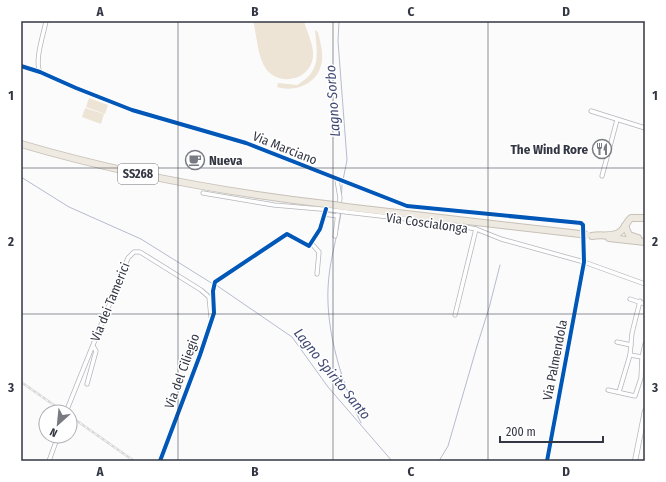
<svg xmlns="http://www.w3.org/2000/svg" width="666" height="482" font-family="'Fira Sans Condensed',sans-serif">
	<rect width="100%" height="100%" fill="#fbfbfb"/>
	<g fill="#ede4d5">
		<path d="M253,21H304C307,32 314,45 313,57C310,80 280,87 266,69C257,56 257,35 253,21Z"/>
		<path d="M315,30L318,32C320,41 323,51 322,60C320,83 296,93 277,87L278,83L297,85C322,71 317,54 315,30Z"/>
		<path d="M89,98L108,105L105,114L86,107Z"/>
		<path d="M85,108L104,114L101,124L82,117Z"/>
	</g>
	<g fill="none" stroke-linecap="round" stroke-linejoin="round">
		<g stroke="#b6bbd0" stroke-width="1">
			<path d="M339,21L338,41L347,160L343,180"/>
			<path d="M21,177L69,207L141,239L213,284"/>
			<path d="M341,204L342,185"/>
			<path d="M341,213C337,238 329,262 328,288C326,332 342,384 361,423"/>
			<path d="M216,285L292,337L328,387L392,461"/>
			<path d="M439,461L448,446L477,346L489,308L500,265"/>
		</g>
		<defs>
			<g id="street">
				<path d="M21,66L40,72L76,88L132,110L246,143L407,206L581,223L583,225L584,262L547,461"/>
				<path d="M40,72C34,61 44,33 46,21"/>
				<path d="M591,111L645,128"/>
				<path d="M602,176L617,120"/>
				<path d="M203,193L274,205L332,210"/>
				<path d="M346,212L450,224L476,229L501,239L584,262L645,284"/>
				<path d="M324,214L338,216"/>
				<path d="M335,236L340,198L337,180"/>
				<path d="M311,243L319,252L317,274"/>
				<path d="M630,299L645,304"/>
				<path d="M455,315L476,229"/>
				<path d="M617,342L631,345"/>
				<path d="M630,355L642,357L645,344"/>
				<path d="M87,384L96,351L93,346"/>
				<path d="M608,390L635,396L641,378L642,357H645"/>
				<path d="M619,392L630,355L632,333L640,301"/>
				<path d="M66,412L128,258L134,252H140L201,290L209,297L211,317"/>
				<path d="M49,461L58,436"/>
				<path d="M160,461L200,355L214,313L213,291L215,282L287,234L309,246L320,229L326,209"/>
			</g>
			<path id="secondary" d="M635,461L645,411"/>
			<g id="highway">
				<path d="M21,144C123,174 228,193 334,205"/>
				<path d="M346,207L580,234"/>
				<path d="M625,226L629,235L638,238"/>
				<path d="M592,236C601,234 615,238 621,231C626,227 626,222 631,218H645"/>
				<path d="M609,238L645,242"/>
			</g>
		</defs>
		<use href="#street" stroke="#b5b6bc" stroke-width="5"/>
		<use href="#secondary" stroke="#b5b6bc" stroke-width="6"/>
		<use href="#highway" stroke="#c7c1b8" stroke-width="8"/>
		<use href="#street" stroke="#fefefe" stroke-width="3.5"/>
		<use href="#secondary" stroke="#fefefe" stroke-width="4.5"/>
		<use href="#highway" stroke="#efeae1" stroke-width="6"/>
		<defs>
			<g id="rail">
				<path d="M21,382L64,412"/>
				<path d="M70,416L134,461"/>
			</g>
		</defs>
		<use href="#rail" stroke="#d9d9da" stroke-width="2.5"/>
		<use href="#rail" stroke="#fff" stroke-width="1" stroke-dasharray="3" stroke-linecap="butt"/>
		<defs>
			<path id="street-bridge" d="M332,210L346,212"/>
			<g id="highway-bridge">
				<path d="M334,205L346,207"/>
				<path d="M580,234L587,235"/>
			</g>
		</defs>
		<use href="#street-bridge" stroke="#b5b6bc" stroke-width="5" stroke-linecap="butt"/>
		<use href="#highway-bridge" stroke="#c7c1b8" stroke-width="8" stroke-linecap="butt"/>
		<use href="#street-bridge" stroke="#fefefe" stroke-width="3.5"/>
		<use href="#highway-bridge" stroke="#efeae1" stroke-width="6"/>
		<defs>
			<g id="cycleway">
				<path d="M21,66L40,72L76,88L132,110L246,143L407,206L581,223L583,225L584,262L547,461"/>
				<path d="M160,461L200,355L214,313L213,291L215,282L287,234L309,246L320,229L326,209"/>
			</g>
		</defs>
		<use href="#cycleway" stroke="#fff" stroke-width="6"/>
		<use href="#cycleway" stroke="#0057b8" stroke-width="4"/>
	</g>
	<path fill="none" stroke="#333643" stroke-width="1" stroke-opacity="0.55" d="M178,21V461M333,21V461M488,21V461M21,168H645M21,314H645"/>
	<defs>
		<symbol id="restaurant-ring" viewBox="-11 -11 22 22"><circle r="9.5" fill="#fff" stroke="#797b83" stroke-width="1.5"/><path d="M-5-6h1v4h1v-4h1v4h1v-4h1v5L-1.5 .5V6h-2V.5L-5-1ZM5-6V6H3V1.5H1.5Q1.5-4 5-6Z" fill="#797b83"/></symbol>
		<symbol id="cafe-ring" viewBox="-11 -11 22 22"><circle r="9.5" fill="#fff" stroke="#797b83" stroke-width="1.5"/><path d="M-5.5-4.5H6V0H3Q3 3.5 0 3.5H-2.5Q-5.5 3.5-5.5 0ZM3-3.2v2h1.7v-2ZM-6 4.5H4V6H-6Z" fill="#797b83"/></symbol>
	</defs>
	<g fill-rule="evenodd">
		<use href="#restaurant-ring" x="591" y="138" width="22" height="22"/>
		<use href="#cafe-ring" x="184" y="149" width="22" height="22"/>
	</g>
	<g text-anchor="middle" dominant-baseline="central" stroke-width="3" stroke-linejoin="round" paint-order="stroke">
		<rect fill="#fff" stroke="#70727b" stroke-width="1" x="118" y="164" width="40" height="20" rx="3"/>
		<g font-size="12" font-weight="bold" fill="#333643">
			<text x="138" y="174">SS268</text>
		</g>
		<g font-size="13" fill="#333643" stroke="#fff">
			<text transform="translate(285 148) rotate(22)">Via Marciano</text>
			<text transform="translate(427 223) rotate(8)">Via Coscialonga</text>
			<text transform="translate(110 302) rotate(-68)">Via dei Tamerici</text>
			<text transform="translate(555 360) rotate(-79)">Via Palmendola</text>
			<text transform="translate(182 371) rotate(-70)">Via del Ciliegio</text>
		</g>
		<g font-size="13" font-weight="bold" fill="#333643" stroke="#fff" text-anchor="end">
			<text x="588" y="149">The Wind Rore</text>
			<text x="209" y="160" text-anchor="start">Nueva</text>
		</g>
		<g font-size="14" font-style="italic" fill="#414975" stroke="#fff">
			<text transform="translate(333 101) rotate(-94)">Lagno Sorbo</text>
			<text transform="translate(332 374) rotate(51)">Lagno Spirito Santo</text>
		</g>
	</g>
	<rect width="666" height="482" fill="none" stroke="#ffffff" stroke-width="44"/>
	<g transform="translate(58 424) rotate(207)"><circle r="19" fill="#ffffff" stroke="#adafb4"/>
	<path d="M0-3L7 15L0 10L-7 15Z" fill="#797b83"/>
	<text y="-6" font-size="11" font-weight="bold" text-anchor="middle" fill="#333643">N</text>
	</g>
	<path d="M500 436v6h103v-6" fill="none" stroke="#333643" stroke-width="2"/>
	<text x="506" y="436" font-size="12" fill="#333643" stroke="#ffffff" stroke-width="3" paint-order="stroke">200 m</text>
	<rect x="22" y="22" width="622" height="438" fill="none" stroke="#333643" stroke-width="1.5"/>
	<g font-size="13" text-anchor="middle" font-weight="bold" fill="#333643">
		<text x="100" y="16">A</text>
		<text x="255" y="16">B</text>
		<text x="411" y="16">C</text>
		<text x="566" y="16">D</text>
		<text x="11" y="100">1</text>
		<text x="655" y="100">1</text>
		<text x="11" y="246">2</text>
		<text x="655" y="246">2</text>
		<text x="11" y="392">3</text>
		<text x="655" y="392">3</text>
		<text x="100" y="476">A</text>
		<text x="255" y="476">B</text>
		<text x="411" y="476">C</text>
		<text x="566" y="476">D</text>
	</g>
</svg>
